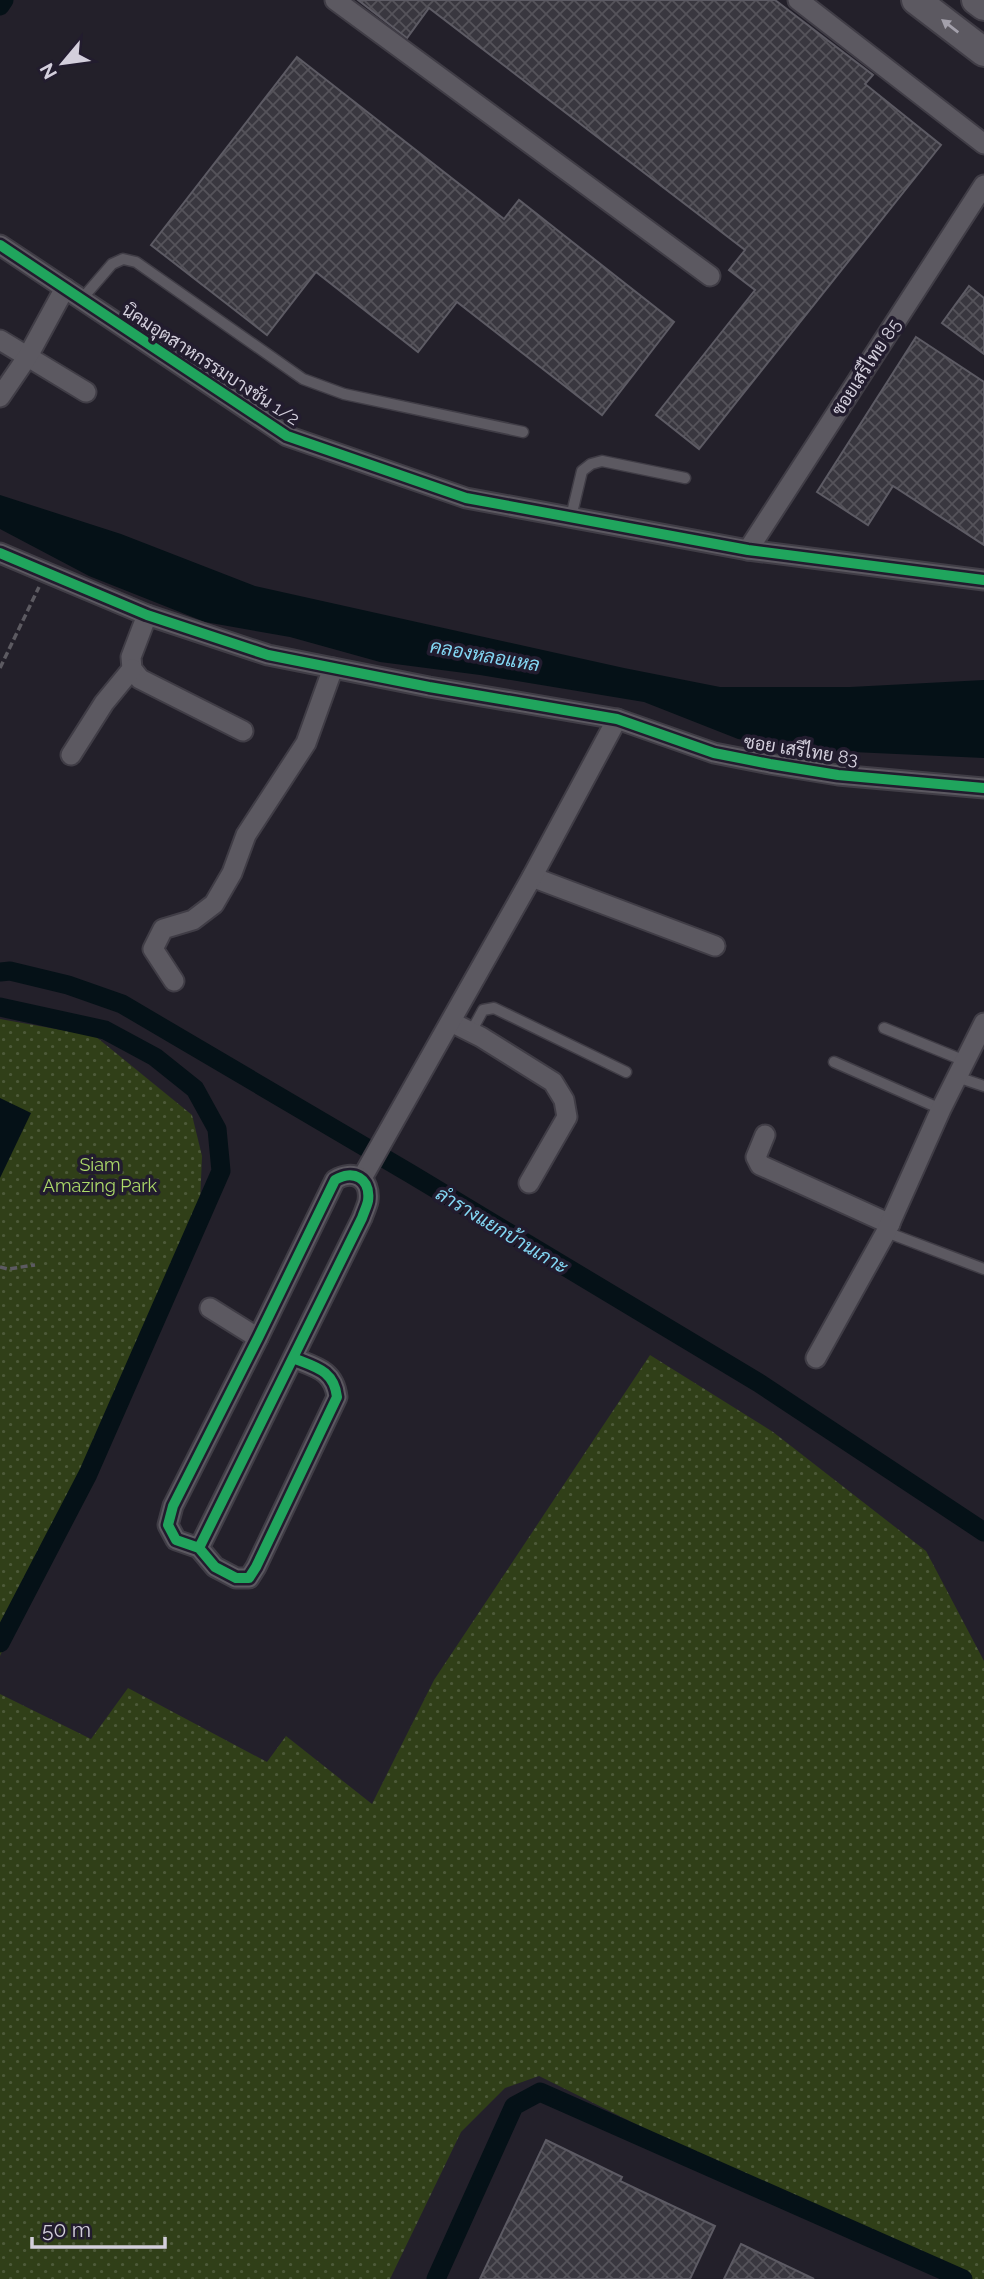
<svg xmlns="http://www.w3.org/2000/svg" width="984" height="2279" font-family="Raleway,Sarabun,sans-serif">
	<defs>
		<pattern id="grass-dots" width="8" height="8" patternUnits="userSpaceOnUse" patternTransform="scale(1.75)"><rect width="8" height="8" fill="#303f18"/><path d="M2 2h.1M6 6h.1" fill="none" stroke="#4d5a39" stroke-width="1.8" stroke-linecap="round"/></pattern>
		<pattern id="building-cross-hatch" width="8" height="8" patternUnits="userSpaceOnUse" patternTransform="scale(1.75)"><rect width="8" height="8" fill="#39373f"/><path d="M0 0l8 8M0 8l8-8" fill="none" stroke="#55535a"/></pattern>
	</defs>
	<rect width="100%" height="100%" fill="#23202a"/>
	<g fill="url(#grass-dots)">
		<path d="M0,1019L95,1036L192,1115L202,1156L200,1204L0,1656Z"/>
		<path d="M650,1355L773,1432L926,1551L984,1661V2279H948L539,2076L505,2088L461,2132L390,2279H0V1694L91,1739L128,1688L267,1762L286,1736L372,1804L434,1680Z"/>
	</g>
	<g fill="#051117">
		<path d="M0,495L121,534L255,586L624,668L720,687H850L984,680V758L809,750L738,739L644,702L480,675L380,662L290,637L205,622L89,576L0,529Z"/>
		<path d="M0,1098L31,1113L0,1178Z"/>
	</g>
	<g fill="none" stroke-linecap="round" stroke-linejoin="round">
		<g stroke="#051117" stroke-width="19">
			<path d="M0,6L4,0"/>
			<path d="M0,972L10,971L68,985L122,1004L411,1174L759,1383L984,1532"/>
			<path d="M0,1007L105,1030L155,1057L195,1089L217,1129L221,1171L88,1474L0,1643"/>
			<path d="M436,2279L514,2106L540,2092L963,2279"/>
		</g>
	</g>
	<g fill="url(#building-cross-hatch)" stroke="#5d5b64" stroke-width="2">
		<path d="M358,0H775L873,75L865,84L941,145L699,449L656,415L755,290L729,270L745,250L429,8L407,38Z"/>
		<path d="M297,57L504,219L519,200L674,322L602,415L457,302L418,352L316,272L267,335L151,245Z"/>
		<path d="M969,286L984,298V354L942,323Z"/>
		<path d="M916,337L984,382V545L893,486L868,525L817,492Z"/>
		<path d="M546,2140L622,2177L620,2181L715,2226L690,2279H480Z"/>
		<path d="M741,2244L814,2279H724Z"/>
	</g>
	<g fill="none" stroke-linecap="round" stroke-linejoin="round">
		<defs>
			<g id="service">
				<path d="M81,300L112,264L123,259L136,262L303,379L344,394L523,432"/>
				<path d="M571,517L582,471L591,464L602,461L685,478"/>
				<path d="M884,1028L965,1061"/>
				<path d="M471,1032L483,1010L494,1008L626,1072"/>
				<path d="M834,1062L941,1109"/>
				<path d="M957,1077L984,1086"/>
				<path d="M886,1232L984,1269"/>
			</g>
			<g id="minor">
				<path d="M335,0L710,276"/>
				<path d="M798,0L984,144"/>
				<path d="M0,245L287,436L466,498L748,550L984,580"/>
				<path d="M0,340L86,392"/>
				<path d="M0,397L28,356L65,288"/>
				<path d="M748,550L984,185"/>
				<path d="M0,553L147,615L268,655L429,687L617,719L714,753L770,764L838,775L984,788"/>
				<path d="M147,615L131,657L132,669L140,679L243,731"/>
				<path d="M71,755L104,703L132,669"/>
				<path d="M532,877L715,946"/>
				<path d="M174,981L153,949L163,929L193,920L214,904L232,873L246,835L306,743L333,668"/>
				<path d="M451,1022L481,1037L553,1082L564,1100L567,1117L529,1183"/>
				<path d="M765,1135L756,1157L760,1165L890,1224"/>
				<path d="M362,1178L532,877L617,719"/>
				<path d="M210,1308L258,1338"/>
				<path d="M816,1358L886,1232L941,1109L984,1023"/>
				<path d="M199,1548L362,1218C364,1212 367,1206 368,1201C371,1178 353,1169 335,1180L258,1338L173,1506L168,1525L176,1540L199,1548L215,1567L236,1578H249L256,1567L337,1397C334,1370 315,1367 293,1358"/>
			</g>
			<g id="secondary">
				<path d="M916,0L984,52"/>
				<path d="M976,0L984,6"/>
			</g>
		</defs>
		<use href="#service" stroke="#403d46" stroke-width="13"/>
		<use href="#minor" stroke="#403d46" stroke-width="23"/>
		<use href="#secondary" stroke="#403d46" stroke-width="32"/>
		<g stroke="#5c5a61" stroke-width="3.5" stroke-dasharray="7 3.5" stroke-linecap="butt">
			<path d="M0,668L39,587"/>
			<path d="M0,1267L8,1269L35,1265"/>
		</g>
		<use href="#service" stroke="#5c5961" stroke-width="10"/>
		<use href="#minor" stroke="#5c5961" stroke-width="19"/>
		<use href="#secondary" stroke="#5c5961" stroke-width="28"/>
		<defs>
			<g id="cycleway">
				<path d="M0,245L287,436L466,498L748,550L984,580"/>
				<path d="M0,553L147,615L268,655L429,687L617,719L714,753L770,764L838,775L984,788"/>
				<path d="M199,1548L362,1218C364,1212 367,1206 368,1201C371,1178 353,1169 335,1180L258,1338L173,1506L168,1525L176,1540L199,1548L215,1567L236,1578H249L256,1567L337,1397C334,1370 315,1367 293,1358"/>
			</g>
		</defs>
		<use href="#cycleway" stroke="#221c2e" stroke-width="15"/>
		<use href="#cycleway" stroke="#20a55d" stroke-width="10"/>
	</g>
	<defs><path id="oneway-solid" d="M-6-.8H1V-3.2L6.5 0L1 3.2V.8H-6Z" transform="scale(1.75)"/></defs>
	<use fill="#a3a0ab" href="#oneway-solid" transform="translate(950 26) rotate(-142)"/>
	<g text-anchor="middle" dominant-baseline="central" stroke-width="7" stroke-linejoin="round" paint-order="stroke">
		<g font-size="18" fill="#d3cfdc" stroke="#221c2e">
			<text transform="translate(211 364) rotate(33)">นิคมอุตสาหกรรมบางชัน 1/2</text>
			<text transform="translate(866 367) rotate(-57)">ซอยเสรีไทย 85</text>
			<text transform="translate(801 750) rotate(9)">ซอย เสรีไทย 83</text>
		</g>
		<g font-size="18" fill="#addb6a" stroke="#221c2e">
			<text x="100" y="1164">Siam<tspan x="100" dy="21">Amazing Park</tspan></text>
		</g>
		<g font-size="19" font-style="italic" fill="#83d7f4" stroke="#221c2e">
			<text transform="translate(485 655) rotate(10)">คลองหลอแหล</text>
			<text transform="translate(502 1230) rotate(31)">ลำรางแยกบ้านเกาะ</text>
		</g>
	</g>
	<g transform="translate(63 63) rotate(241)" stroke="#221c2e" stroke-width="5" paint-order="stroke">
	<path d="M0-5L12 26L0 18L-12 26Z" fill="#d3cfdc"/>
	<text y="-10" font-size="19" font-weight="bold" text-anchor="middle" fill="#d3cfdc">N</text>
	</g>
	<path d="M32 2237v10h133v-10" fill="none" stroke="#d3cfdc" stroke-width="3.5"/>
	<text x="42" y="2237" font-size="21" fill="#d3cfdc" stroke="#221c2e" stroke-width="5" paint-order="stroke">50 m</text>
</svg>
